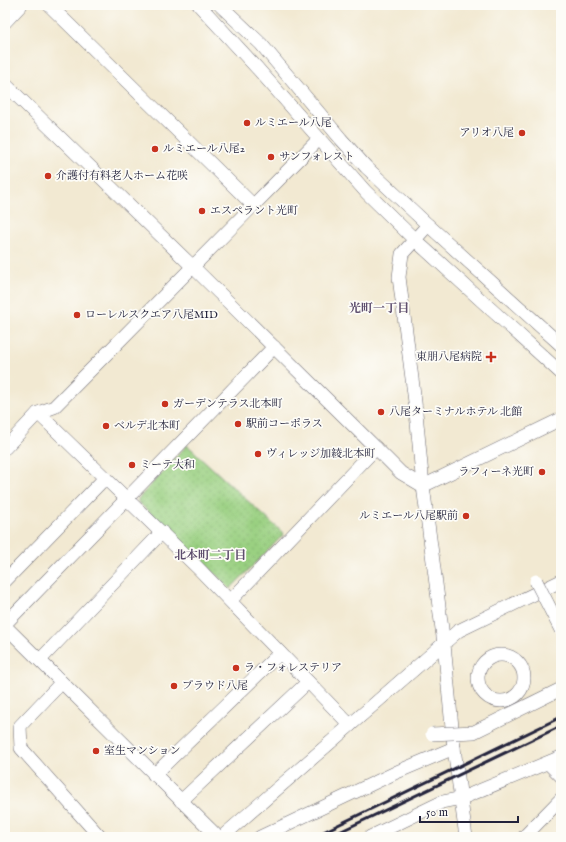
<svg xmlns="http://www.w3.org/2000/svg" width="566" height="842" font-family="'IM FELL English','Noto Serif JP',serif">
	<defs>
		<pattern id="park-dots" width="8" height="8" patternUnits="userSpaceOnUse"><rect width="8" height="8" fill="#9ad081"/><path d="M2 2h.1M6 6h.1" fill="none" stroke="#84b270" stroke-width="1.8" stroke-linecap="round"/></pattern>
	</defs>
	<rect width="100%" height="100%" fill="#fdfcf7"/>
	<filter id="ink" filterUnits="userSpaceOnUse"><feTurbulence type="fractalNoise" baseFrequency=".025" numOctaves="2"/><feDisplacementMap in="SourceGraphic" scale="8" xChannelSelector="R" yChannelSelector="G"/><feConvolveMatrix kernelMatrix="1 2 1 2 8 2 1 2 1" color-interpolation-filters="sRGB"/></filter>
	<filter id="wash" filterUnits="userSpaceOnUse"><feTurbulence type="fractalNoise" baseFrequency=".012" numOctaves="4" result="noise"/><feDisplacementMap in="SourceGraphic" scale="16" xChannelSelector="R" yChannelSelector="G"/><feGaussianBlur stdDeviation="0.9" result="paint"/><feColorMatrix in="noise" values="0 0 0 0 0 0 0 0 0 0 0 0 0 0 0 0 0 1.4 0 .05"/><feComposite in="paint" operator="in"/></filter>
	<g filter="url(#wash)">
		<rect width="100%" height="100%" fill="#f2e9d2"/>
		<path fill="url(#park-dots)" stroke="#5e795e" d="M187,445L284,534L230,589L202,560L138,502V499Z"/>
	</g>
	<g filter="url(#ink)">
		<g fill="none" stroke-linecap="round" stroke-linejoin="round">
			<defs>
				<g id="minor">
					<path d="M49,5L253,205"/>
					<path d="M199,5L258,69L366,192L415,240L561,373"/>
					<path d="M220,5L261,44L341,139L366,167L428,225L561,345"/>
					<path d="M5,22L21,5"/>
					<path d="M5,84L192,266L376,448L401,473L423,486L561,419"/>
					<path d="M428,225L402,254L399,277L415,402L423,486L444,644L454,748L466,837"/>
					<path d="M38,413L198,568L350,725"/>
					<path d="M5,448L38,413L54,407L319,139"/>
					<path d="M5,581L105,478"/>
					<path d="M231,600L376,448"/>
					<path d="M5,624L274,347"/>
					<path d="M5,626L218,837"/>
					<circle cx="501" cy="678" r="23"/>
					<path d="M40,660L162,532"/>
					<path d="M61,683L20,726L21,748L100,837"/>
					<path d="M548,763L561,776"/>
					<path d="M154,775L280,653"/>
					<path d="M181,801L308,682"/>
					<path d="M222,837L458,631L561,581"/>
					<path d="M260,837L397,772L454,748"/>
					<path d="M370,837L442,802L462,798L561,757"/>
					<path d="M524,837L561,799"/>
				</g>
			</defs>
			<use href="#minor" stroke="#6b6870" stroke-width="14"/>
			<use href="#minor" stroke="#fff" stroke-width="13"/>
			<g stroke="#22223b" stroke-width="3">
				<path d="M313,837L561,717"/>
				<path d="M329,837L561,726"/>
			</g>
			<defs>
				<g id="minor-bridge">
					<path d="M536,581L561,630"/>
					<path d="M432,734L474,732L561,689"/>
				</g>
			</defs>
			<use href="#minor-bridge" stroke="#6b6870" stroke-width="14" stroke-linecap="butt"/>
			<use href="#minor-bridge" stroke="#fff" stroke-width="13"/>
		</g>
	</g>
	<g fill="#c8321e" stroke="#fdfcf7" stroke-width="1.5">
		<circle cx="247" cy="123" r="4"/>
		<circle cx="522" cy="133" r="4"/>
		<circle cx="155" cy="149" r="4"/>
		<circle cx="271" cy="157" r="4"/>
		<circle cx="48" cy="176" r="4"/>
		<circle cx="202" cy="211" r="4"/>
		<circle cx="77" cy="315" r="4"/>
		<path d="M489 351h4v4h4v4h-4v4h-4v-4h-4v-4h4z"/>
		<circle cx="165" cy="404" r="4"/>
		<circle cx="381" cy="412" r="4"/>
		<circle cx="238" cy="424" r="4"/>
		<circle cx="106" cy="426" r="4"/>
		<circle cx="258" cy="454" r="4"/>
		<circle cx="132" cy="465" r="4"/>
		<circle cx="542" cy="472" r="4"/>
		<circle cx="466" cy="516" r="4"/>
		<circle cx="236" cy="668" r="4"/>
		<circle cx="174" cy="686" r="4"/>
		<circle cx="96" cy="751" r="4"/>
	</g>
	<g text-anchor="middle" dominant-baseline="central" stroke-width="3.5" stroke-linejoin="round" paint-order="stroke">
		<g font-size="11" fill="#22223b" stroke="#fdfcf7" text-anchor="start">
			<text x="255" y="123">ルミエール八尾</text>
			<text x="514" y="133" text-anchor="end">アリオ八尾</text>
			<text x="163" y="149">ルミエール八尾2</text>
			<text x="279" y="157">サンフォレスト</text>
			<text x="56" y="176">介護付有料老人ホーム花咲</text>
			<text x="210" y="211">エスペラント光町</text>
			<text x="85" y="315">ローレルスクエア八尾MID</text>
			<text x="482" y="357" text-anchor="end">東朋八尾病院</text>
			<text x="173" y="404">ガーデンテラス北本町</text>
			<text x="389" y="412">八尾ターミナルホテル 北館</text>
			<text x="246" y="424">駅前コーポラス</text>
			<text x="114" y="426">ベルデ北本町</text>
			<text x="266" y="454">ヴィレッジ加綾北本町</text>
			<text x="140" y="465">ミーテ大和</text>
			<text x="534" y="472" text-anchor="end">ラフィーネ光町</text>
			<text x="458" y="516" text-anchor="end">ルミエール八尾駅前</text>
			<text x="244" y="668">ラ・フォレステリア</text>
			<text x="182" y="686">プラウド八尾</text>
			<text x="104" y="751">室生マンション</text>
		</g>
		<g font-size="12" font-weight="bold" fill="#5e4e6e" stroke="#fdfcf7">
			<text x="379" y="308">光町一丁目</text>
			<text x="210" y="555">北本町二丁目</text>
		</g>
	</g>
	<rect width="566" height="842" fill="none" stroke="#fdfcf7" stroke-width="20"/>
	<path d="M420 816v6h98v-6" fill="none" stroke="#22223b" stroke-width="2"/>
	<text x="426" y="816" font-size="12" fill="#22223b" stroke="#fdfcf7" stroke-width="3" paint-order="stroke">50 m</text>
</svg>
